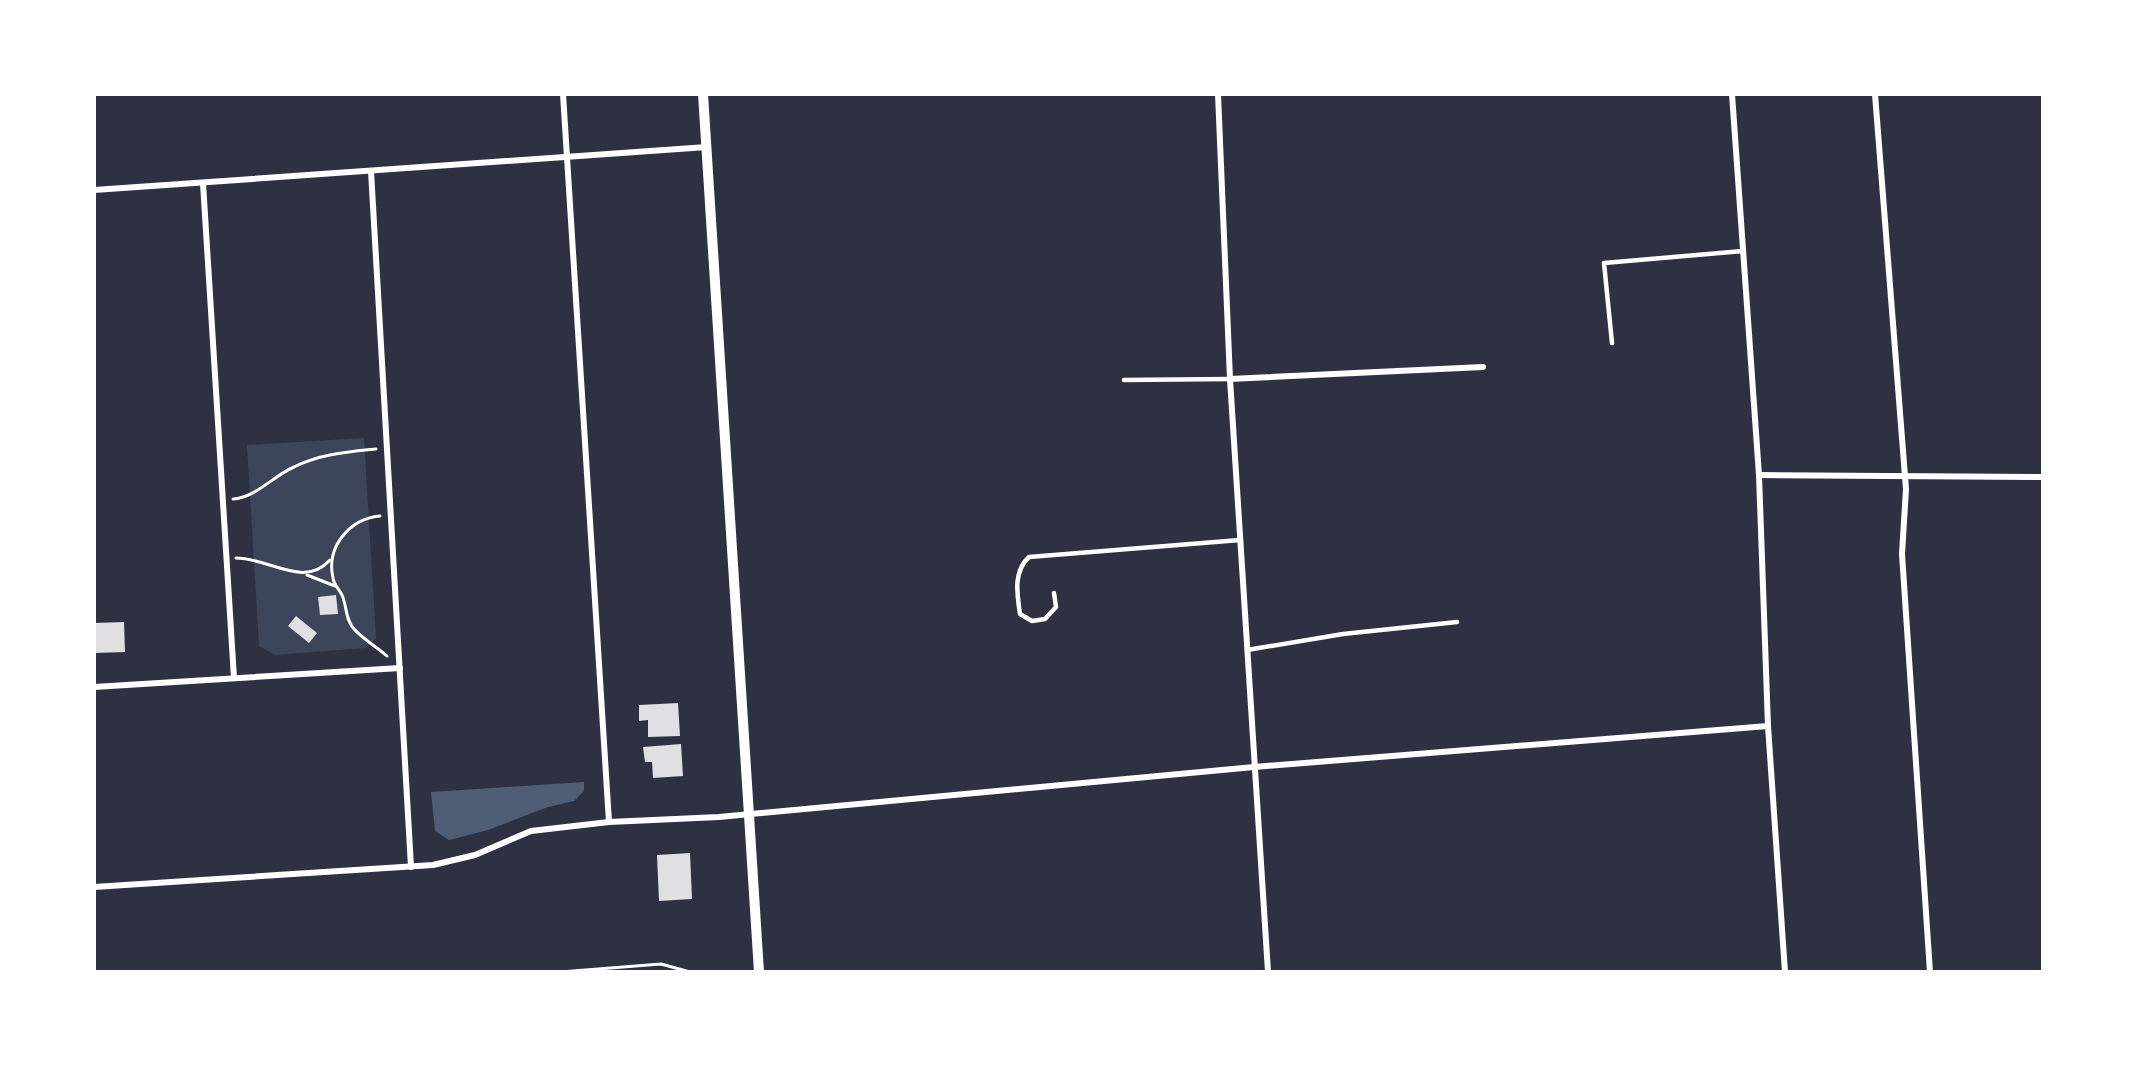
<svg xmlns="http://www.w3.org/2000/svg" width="2137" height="1066" font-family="'Golos Text',sans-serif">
	<rect width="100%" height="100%" fill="#2d3142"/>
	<path fill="#3c4559" d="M364,438L376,638L366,648L275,655L259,646L247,445Z"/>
	<path fill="#4f5d75" d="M584,782V791L574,801L548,807L488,830L449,840L435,831L431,792Z"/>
	<g fill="#e0e0e3">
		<path d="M336,595L338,614L320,615L318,597Z"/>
		<path d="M296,616L317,633L309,643L288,626Z"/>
		<path d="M124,622L125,652L94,653V623Z"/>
		<path d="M678,703L680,736L648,737V720L639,721V705Z"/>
		<path d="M681,744L683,776L653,778L652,762H645L643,747Z"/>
		<path d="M690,853L692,899L659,901L657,855Z"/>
	</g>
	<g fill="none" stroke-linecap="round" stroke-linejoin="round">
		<g stroke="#fff" stroke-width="3">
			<path d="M233,499C255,498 273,476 294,467C320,454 347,452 376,449"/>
			<path d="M380,516C349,519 326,547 333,578C334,585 339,589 342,595C347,606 345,619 354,629C364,640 377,647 387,656"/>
			<path d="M236,558C270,558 304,589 330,560"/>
			<path d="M307,575L335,586"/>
			<path d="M560,972L661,964L690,972"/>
		</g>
		<g stroke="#fff" stroke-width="4.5">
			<path d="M1612,343L1604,263L1743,251"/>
			<path d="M1124,380L1230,379"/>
			<path d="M1054,593L1056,607L1045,619L1032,621L1020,614C1017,593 1013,572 1029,557L1240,540"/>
			<path d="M1247,650L1343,634L1457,622"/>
		</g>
		<g stroke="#fff" stroke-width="6">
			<path d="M563,94L609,822"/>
			<path d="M1218,94L1230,379L1268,972"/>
			<path d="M1732,94L1759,475L1768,726L1785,972"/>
			<path d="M1875,94L1906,489L1902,554L1930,972"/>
			<path d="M371,171L411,867"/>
			<path d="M203,183L234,678"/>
			<path d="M94,190L707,147"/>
			<path d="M1230,379L1483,367"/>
			<path d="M1759,475L2042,477"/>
			<path d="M94,687L400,668"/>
			<path d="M94,887L433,865L475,855L531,831L609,822L719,817L1254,767L1768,726"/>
		</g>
		<path stroke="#fff" stroke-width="10" d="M703,94L759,972"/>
	</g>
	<rect width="2137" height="1066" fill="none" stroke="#ffffff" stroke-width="192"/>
</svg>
